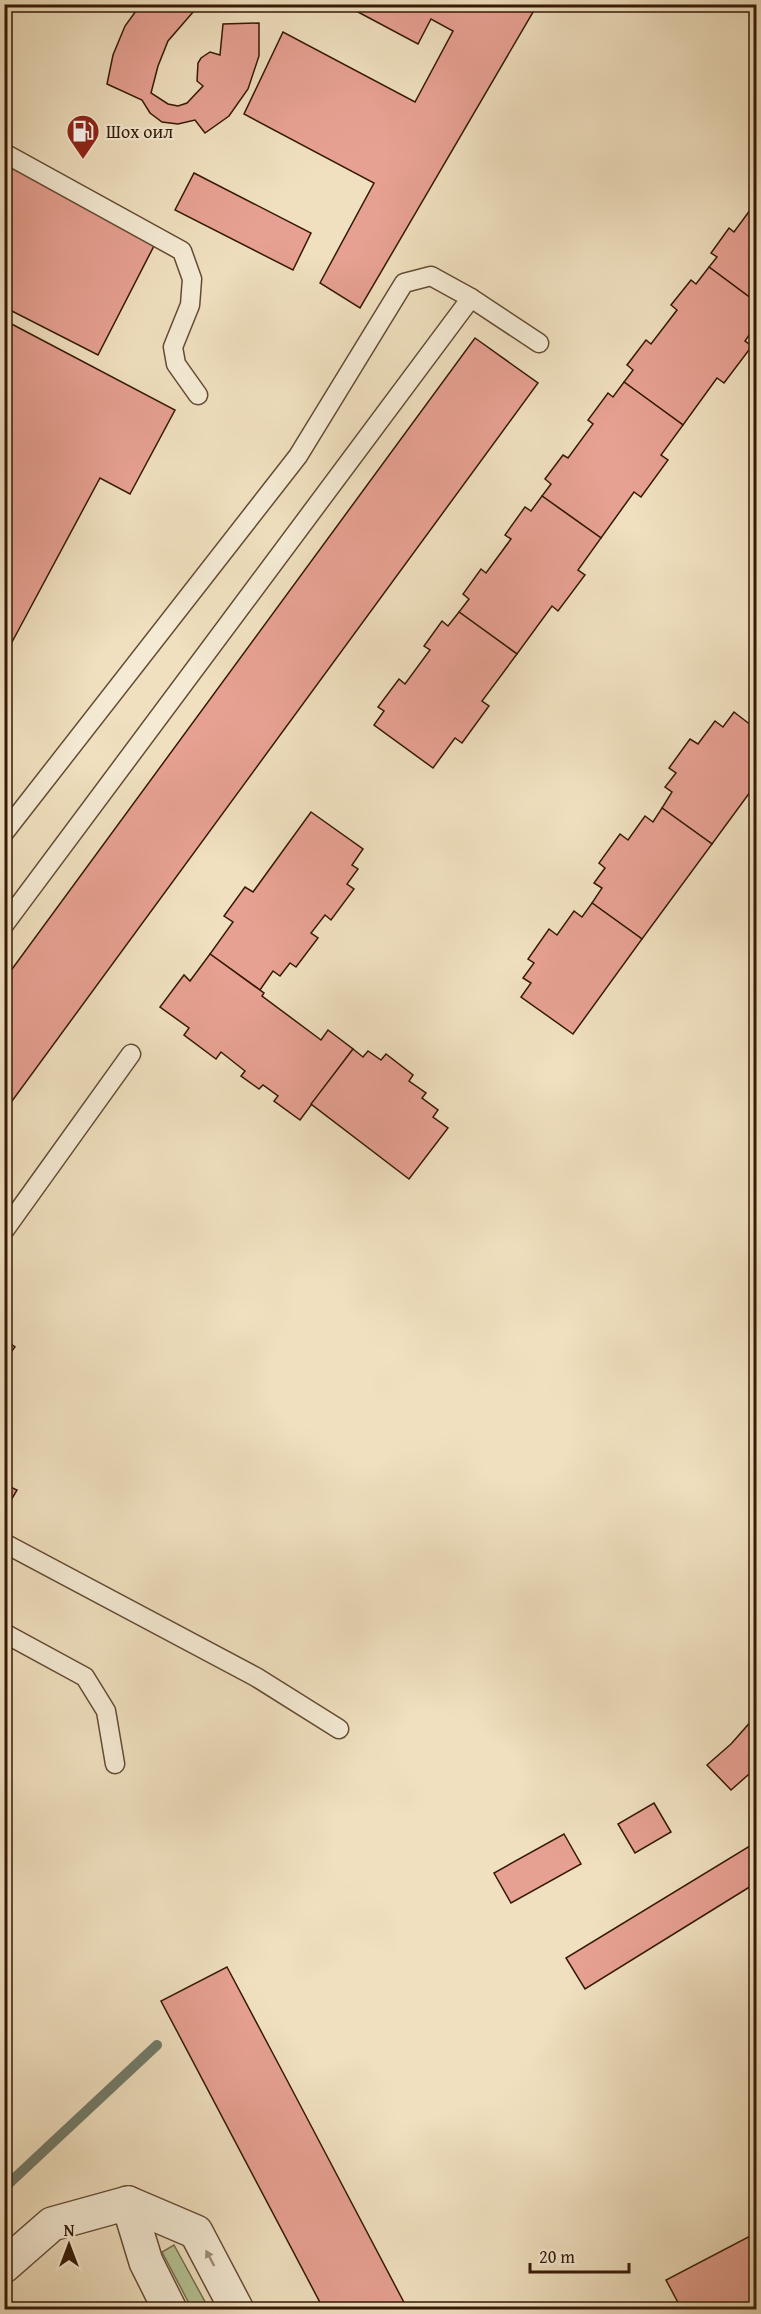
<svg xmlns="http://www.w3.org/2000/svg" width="761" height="2314" font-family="'Gentium Book Plus',serif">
	<rect width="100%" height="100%" fill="#f0e0bf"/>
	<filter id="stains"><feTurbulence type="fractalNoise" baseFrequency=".00333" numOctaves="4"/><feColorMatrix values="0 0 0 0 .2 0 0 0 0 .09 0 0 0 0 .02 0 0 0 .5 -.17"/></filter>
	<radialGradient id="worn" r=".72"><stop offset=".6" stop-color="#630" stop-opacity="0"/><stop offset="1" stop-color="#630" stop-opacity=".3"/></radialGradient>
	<path fill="#b5c396" stroke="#756e4e" stroke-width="1.5" d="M174,2245L209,2309H192L162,2252Z"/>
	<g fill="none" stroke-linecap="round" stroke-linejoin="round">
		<path stroke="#727c6a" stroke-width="10" d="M4,2188L157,2045"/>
	</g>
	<g fill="#e7a192" stroke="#351906" stroke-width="1.5">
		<path d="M141,4H200L168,41L158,66L151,93L168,104L178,106L187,103L203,86L197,81L198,63L201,58L210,52L220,55L223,24L259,23V56L248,89L229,116L205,133L195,120L178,124L162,122L150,113L142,100L107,84L113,55L125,26Z"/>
		<path d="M343,4H531L536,7L360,308L320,283L374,183L244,114L283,32L415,102L453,31L431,19L418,44Z"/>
		<path d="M4,162L157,240L98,355L4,307Z"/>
		<path d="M194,173L311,233L293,270L175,210Z"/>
		<path d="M756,202V302L709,267L717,257L711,253L729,228L734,232Z"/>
		<path d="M709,267L756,302V325L745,341L752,346L724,383L717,378L683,425L624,382L633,370L627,365L646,340L651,344L677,310L671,305L691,280L696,284Z"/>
		<path d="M4,320L175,410L130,494L100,478L4,657Z"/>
		<path d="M475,338L538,383L4,1112V980Z"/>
		<path d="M624,382L683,425L661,455L668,460L641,497L634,492L601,538L542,496L551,484L545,479L563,455L568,458L593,424L588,420L608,393L613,397Z"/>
		<path d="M542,496L601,538L578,570L585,575L558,611L552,606L517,654L459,612L469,599L463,594L481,569L486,573L511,539L505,535L525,507L531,511Z"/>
		<path d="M459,612L517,654L482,701L489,706L462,743L455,738L433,768L374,725L384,711L378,707L399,679L405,684L430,650L424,646L442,621L448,626Z"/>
		<path d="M734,712L756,729V784L712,844L662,808L672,792L665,787L676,773L669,768L690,739L698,744L715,721L723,727Z"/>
		<path d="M662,808L712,844L642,939L592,903L602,888L594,883L605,868L599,863L620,834L628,840L645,816L653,822Z"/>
		<path d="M311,812L363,849L352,865L358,869L347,884L354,889L331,920L325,915L311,933L318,938L296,967L290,963L280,976L273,971L260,990L210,954L233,922L224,916L245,887L253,892Z"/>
		<path d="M592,903L642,939L573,1034L521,997L531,983L523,978L534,963L528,959L549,929L557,935L574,911L582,917Z"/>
		<path d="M210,954L264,993L262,996L321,1040L328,1030L353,1049L300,1120L274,1101L278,1096L263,1085L259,1089L241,1076L245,1071L221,1052L216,1059L184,1035L189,1028L160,1007L184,975L190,981Z"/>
		<path d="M353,1049L363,1057L368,1051L381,1060L386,1054L413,1075L409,1081L426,1093L422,1098L438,1110L433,1117L448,1128L409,1179L311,1104Z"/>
		<path d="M4,1339L15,1347L4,1361Z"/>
		<path d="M4,1484L17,1490L10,1502L4,1499Z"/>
		<path d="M756,1711V1768L731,1790L707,1765L731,1744L753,1719Z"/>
		<path d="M654,1803L671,1832L635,1853L618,1824Z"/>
		<path d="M564,1834L581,1864L511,1903L494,1873Z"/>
		<path d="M753,1844L756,1850V1883L585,1989L566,1958Z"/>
		<path d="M227,1967L288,2082L408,2310H324L161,2001Z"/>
		<path d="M756,2233V2310H682L666,2280Z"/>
	</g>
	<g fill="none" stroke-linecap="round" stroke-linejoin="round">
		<defs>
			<g id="lane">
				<path d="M4,153L182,251L192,279L190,305L173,347L176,364L198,395"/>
				<path d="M4,833L298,456L404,283L431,276L471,298L539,343"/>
				<path d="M4,925L471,298"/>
				<path d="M4,1231L131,1054"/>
				<path d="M4,1543L256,1677L339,1729"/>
				<path d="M4,1633L85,1677L106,1711L115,1764"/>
			</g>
			<g id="street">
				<path d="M128,2203L146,2262L170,2310"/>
				<path d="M4,2266L52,2224L128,2203L196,2232L237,2310"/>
			</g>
		</defs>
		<use href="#lane" stroke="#644b34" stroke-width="21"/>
		<use href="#street" stroke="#644b34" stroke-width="36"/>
		<path stroke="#351906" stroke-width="4" stroke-dasharray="4.5 3" stroke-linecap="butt" d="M4,5L5,4"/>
		<use href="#lane" stroke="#f5ebd5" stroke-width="18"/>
		<use href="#street" stroke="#f5ebd5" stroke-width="33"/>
	</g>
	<defs><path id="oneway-solid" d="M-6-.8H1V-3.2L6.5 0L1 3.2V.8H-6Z" transform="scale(1.5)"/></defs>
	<use fill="#9f8c78" href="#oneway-solid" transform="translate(210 2258) rotate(-118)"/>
	<defs>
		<symbol id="fuel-pin" viewBox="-11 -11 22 30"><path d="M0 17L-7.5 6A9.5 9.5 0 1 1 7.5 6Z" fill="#8f2418" stroke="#f5ebd5"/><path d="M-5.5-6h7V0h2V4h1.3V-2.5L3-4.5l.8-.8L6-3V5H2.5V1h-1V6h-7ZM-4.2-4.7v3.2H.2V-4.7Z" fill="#fff"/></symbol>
	</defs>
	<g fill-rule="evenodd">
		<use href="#fuel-pin" x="64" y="112" width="38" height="52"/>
	</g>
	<g text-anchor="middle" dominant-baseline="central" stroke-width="4.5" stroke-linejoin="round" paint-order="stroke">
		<g font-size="18" fill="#351906" stroke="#f5ebd5" text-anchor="start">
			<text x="106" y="131">Шох оил</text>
		</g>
	</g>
	<rect width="761" height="2314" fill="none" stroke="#f0e0bf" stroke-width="24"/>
	<rect x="6" y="6" width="749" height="2302" fill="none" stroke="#351906" stroke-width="3"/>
	<rect x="12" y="12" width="737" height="2290" fill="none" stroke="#351906" stroke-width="1.5"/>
	<g transform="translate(69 2245)" stroke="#f5ebd5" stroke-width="4.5" paint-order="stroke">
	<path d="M0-4.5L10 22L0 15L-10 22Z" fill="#351906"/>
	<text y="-9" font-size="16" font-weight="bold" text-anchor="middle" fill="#351906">N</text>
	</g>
	<path d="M530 2263v9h99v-9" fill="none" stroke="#351906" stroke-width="3"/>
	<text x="539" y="2263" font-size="18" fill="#351906" stroke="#f5ebd5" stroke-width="4.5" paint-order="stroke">20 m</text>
	<rect width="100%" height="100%" filter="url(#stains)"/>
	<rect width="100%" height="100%" fill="url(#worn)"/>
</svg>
